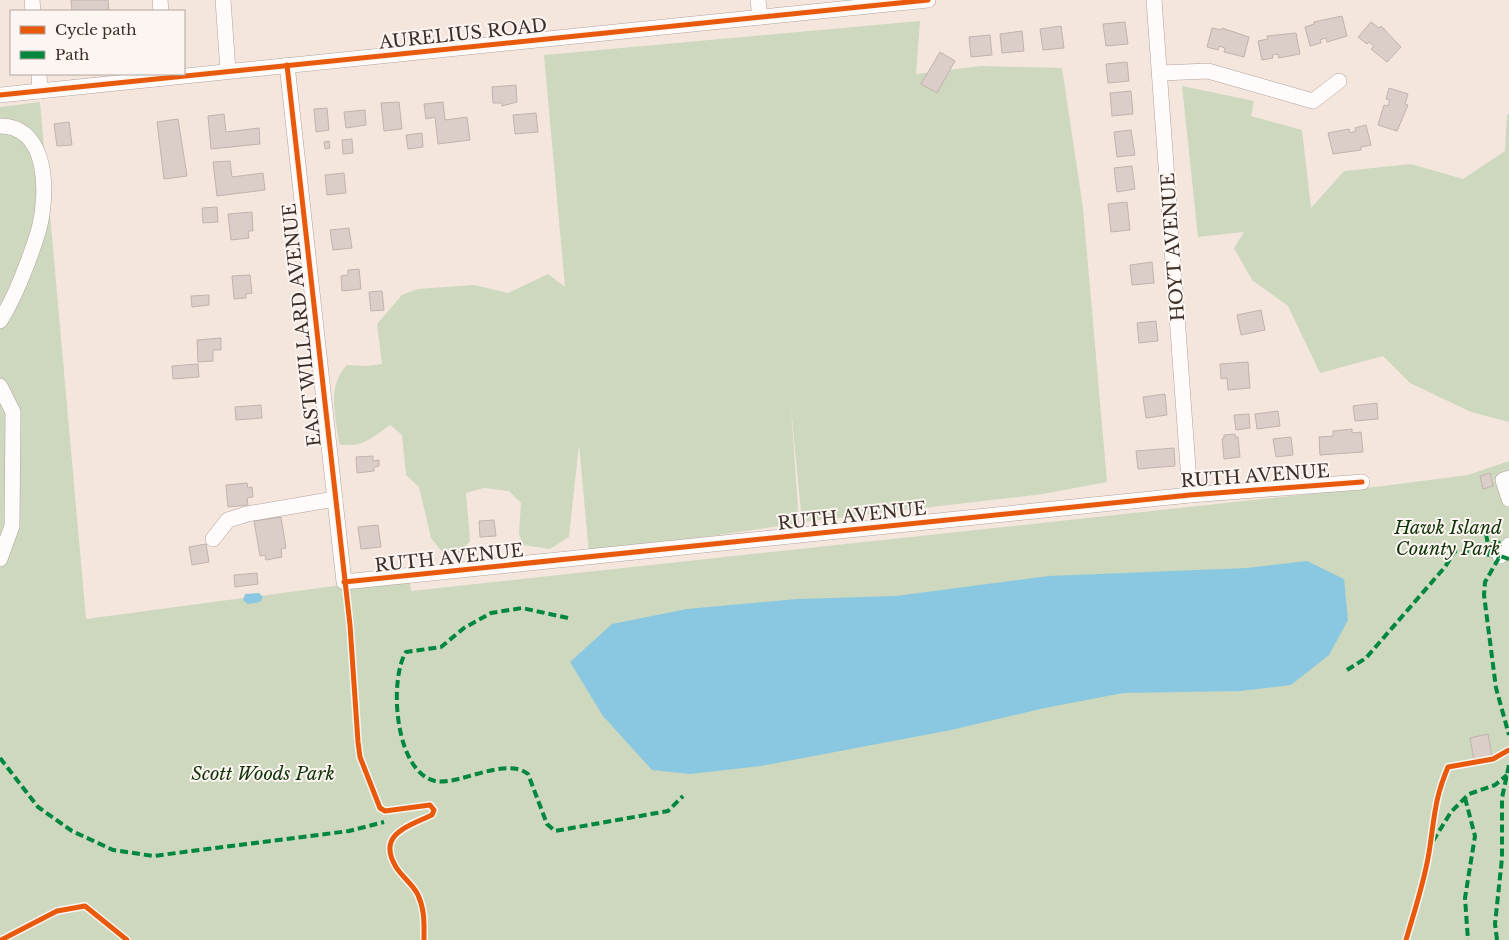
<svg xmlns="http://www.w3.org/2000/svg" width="1509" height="940" font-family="'Libre Baskerville',serif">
	<rect width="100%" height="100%" fill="#f5e6dd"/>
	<g fill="#cdd8bf">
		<path d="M920,21L916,74L981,66L1062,68L1083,208L1107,482L1043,494L802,522L791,408L799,523L589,554L579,445L569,537L550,549L523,545L519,534L521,503L509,491L484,488L466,493L470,541L459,553H443L431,538L419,487L406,475L402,435L390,425C373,437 361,449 339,444C336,417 326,386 347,365L365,366L382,364L377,324L402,295L418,289L474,285L508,293L548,274L565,287L544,55Z"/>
		<path d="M1182,86L1254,101L1251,116L1302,130L1311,208L1344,171L1411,164L1463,179L1505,151L1507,115L1509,114V422L1471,412L1410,383L1383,356L1320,373L1288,306L1252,280L1234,248L1244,232L1198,237Z"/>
		<path d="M40,102L86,619L409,576L411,591L1383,486L1468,475L1509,461V940H0V107Z"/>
	</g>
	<g fill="#89c8e0">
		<path d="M1307,561L1344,579L1348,620L1329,655L1291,685L1240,691L1123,693L1045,708L951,730L761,766L690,774L652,770L603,716L570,662L612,624L687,609L797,599L896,596L1049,576L1247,568Z"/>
		<path d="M259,593L263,597L260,602L248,604L243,600L245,594Z"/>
	</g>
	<g fill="#dbcdc7" stroke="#c1b3ad">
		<path d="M71,0H108L109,11H72Z"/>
		<path d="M1342,16L1347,36L1327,42L1326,38L1320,40L1321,43L1310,46L1305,27L1314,24V22Z"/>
		<path d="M1125,22L1128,44L1106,46L1103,24Z"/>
		<path d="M1371,22L1379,28L1381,26L1401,47L1387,62L1371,49L1374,46L1369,42L1367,44L1358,37Z"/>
		<path d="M1061,26L1064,48L1043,50L1040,29Z"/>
		<path d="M1212,28L1221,30L1222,28L1249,37L1244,57L1224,52L1225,48L1219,46L1218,50L1207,47Z"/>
		<path d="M1022,31L1024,51L1002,53L1000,34Z"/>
		<path d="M1296,33L1300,54L1279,58L1278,54L1272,55L1273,58L1262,60L1258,41L1268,39L1267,36Z"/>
		<path d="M990,35L992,55L971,57L969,37Z"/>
		<path d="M940,52L955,61L937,93L921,84Z"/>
		<path d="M1127,62L1129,81L1108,83L1106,64Z"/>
		<path d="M516,85L517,102L502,106V103H493L492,87Z"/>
		<path d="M1389,88L1408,94L1405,104L1408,105L1397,131L1378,125L1384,105L1388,106L1390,100L1386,99Z"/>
		<path d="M1131,91L1133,114L1112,116L1110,93Z"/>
		<path d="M399,102L402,129L384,131L381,103Z"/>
		<path d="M443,102L445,120L467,117L470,140L438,144L435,117L426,119L424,104Z"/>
		<path d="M327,108L329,130L316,132L314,109Z"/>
		<path d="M365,110L366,125L346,128L344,112Z"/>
		<path d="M536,113L538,132L515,134L513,115Z"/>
		<path d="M224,114L226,132L259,128L260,144L211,149L208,116Z"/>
		<path d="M178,119L187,176L164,179L157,122Z"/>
		<path d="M69,122L72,145L57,146L54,124Z"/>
		<path d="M1366,125L1371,145L1361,147V150L1333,154L1328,133L1349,129L1350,133L1356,131L1355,128Z"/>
		<path d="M1131,130L1135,155L1117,157L1114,132Z"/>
		<path d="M422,133L423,147L408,149L406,135Z"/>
		<path d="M352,139L353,153L343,154L342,140Z"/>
		<path d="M329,141L330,148L325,149L324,142Z"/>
		<path d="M230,161L232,177L263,173L265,190L217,196L213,162Z"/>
		<path d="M1132,166L1135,189L1117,192L1114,168Z"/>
		<path d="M344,173L346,193L327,195L325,175Z"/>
		<path d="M1127,202L1130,230L1111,232L1108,204Z"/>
		<path d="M217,207L218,222L203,223L202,208Z"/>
		<path d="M252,212L253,231H248L249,238L231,240L228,214Z"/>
		<path d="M349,228L352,248L333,250L330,230Z"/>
		<path d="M1152,262L1154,283L1132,285L1130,265Z"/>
		<path d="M359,269L361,289L342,291L341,276L348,275V270Z"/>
		<path d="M250,275L252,293L246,294V298L234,299L232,276Z"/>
		<path d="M382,291L384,310L371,311L369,292Z"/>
		<path d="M209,295V305L192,307L191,296Z"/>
		<path d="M1261,310L1265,330L1241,335L1237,315Z"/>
		<path d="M1156,321L1158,341L1139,343L1137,323Z"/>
		<path d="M221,338V350H213V361L198,362L197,340Z"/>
		<path d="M1248,362L1250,388L1228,390L1227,378L1221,379L1220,364Z"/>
		<path d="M198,364L199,377L173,379L172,366Z"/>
		<path d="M1165,394L1167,415L1146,418L1143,397Z"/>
		<path d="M1377,403L1378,419L1355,421L1353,406Z"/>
		<path d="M261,405L262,418L236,420L235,407Z"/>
		<path d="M1278,411L1280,426L1257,429L1255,414Z"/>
		<path d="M1249,414L1250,428L1236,430L1234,415Z"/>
		<path d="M1352,429V433L1361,432L1363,452L1320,455L1319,437L1333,436V431Z"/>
		<path d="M1235,434V437H1238L1240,457L1224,459L1222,439L1224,438V435Z"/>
		<path d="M1291,437L1293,455L1276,457L1273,439Z"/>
		<path d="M1174,448L1175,466L1138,469L1136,451Z"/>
		<path d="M373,456V461L379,460V466L374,467V471L357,473L356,457Z"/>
		<path d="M1490,473L1493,486L1483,489L1480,476Z"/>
		<path d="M247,483L248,488L252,487L253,497L247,498L248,505L228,507L226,485Z"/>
		<path d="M281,517L286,548L281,549L282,557L266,560L265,555L260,556L254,521Z"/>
		<path d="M494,520L496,536L480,537L479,521Z"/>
		<path d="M378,525L381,547L361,549L358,527Z"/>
		<path d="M206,544L209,562L192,565L189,547Z"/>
		<path d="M257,573L258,584L235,587L234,575Z"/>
		<path d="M1488,734L1492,757L1474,760L1470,738Z"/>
	</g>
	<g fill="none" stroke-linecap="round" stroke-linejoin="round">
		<defs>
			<g id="minor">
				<path d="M32,0L33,11"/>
				<path d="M160,0L161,11"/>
				<path d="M223,0L228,71"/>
				<path d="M758,0L760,17"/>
				<path d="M1154,0L1190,495"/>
				<path d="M287,65L344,582L1190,495L1362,482"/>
				<path d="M1161,73L1208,71L1313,101L1339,81"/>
				<path d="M39,74L40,91"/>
				<path d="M0,95L928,0"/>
				<path d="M0,126C49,126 48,194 39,229C31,256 15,298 0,321"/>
				<path d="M0,386L13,412L12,526L0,559"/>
				<path d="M1509,478L1503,480L1509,499"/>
				<path d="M213,539L228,520L247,514L335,499"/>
				<path d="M1500,556L1509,545"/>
			</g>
		</defs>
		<use href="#minor" stroke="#b0a39c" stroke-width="16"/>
		<use href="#minor" stroke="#fefbfa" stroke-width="15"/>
		<g stroke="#00873e" stroke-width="4" stroke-dasharray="8 4" stroke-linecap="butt">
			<path d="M1486,534L1490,555"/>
			<circle cx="1496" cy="545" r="3.5"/>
			<path d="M1509,559L1500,556L1485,582L1484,595L1496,688L1509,735"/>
			<path d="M568,618L522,608L491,613L464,628L441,647L406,652C389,679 394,771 435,781C458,786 506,756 528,774L547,824L555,831L668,811L683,796"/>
			<path d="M1347,670L1366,658L1445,567L1455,551L1500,556"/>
			<path d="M0,758L38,807L72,831L113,850L153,856L349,831L384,822"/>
			<path d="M1465,798L1475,836L1465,898L1468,940"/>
			<path d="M1433,841L1451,812L1469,794L1495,785L1507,775"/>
			<path d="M1497,940L1495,924L1502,858V798L1509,765"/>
		</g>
		<defs>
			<g id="cycleway">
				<path d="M287,65L350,625L358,742L360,757L380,808L385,811L430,805L434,810L432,815C409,826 376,834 396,867C402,877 413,884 418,895C425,910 424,924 424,940"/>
				<path d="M0,95L928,0"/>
				<path d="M344,582L1190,495L1362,482"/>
				<path d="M1,940L57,911L85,906L127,940"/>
				<path d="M1406,940C1415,909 1426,877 1430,846C1435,813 1435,798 1448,767L1493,759L1509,750"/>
			</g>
		</defs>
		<use href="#cycleway" stroke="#fcf5f1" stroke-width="8"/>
		<use href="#cycleway" stroke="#e8590c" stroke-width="5"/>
	</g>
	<g text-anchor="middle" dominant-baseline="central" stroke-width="4" stroke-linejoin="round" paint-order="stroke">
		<g font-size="18" fill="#3c2f28" stroke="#fcf5f1">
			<text transform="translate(463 34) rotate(-6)">AURELIUS ROAD</text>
			<text transform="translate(1173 247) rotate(-94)">HOYT AVENUE</text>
			<text transform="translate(302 325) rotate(-96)">EAST WILLARD AVENUE</text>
			<text transform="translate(1255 476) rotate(-4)">RUTH AVENUE</text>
			<text transform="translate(852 516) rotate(-6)">RUTH AVENUE</text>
			<text transform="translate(449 558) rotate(-6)">RUTH AVENUE</text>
		</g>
		<g font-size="18" font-style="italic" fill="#113509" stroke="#fcf5f1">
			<text x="1448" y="528">Hawk Island<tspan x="1448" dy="21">County Park</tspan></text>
			<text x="263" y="774">Scott Woods Park</text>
		</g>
	</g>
	<rect x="10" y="10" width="175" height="65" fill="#fcf5f1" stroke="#afa6a1"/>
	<rect x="20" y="26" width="25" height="8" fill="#e8590c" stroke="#afa6a1"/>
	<text x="55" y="35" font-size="15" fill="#3c2f28">Cycle path</text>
	<rect x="20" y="51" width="25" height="8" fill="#00873e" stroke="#afa6a1"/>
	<text x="55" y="60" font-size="15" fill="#3c2f28">Path</text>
</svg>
